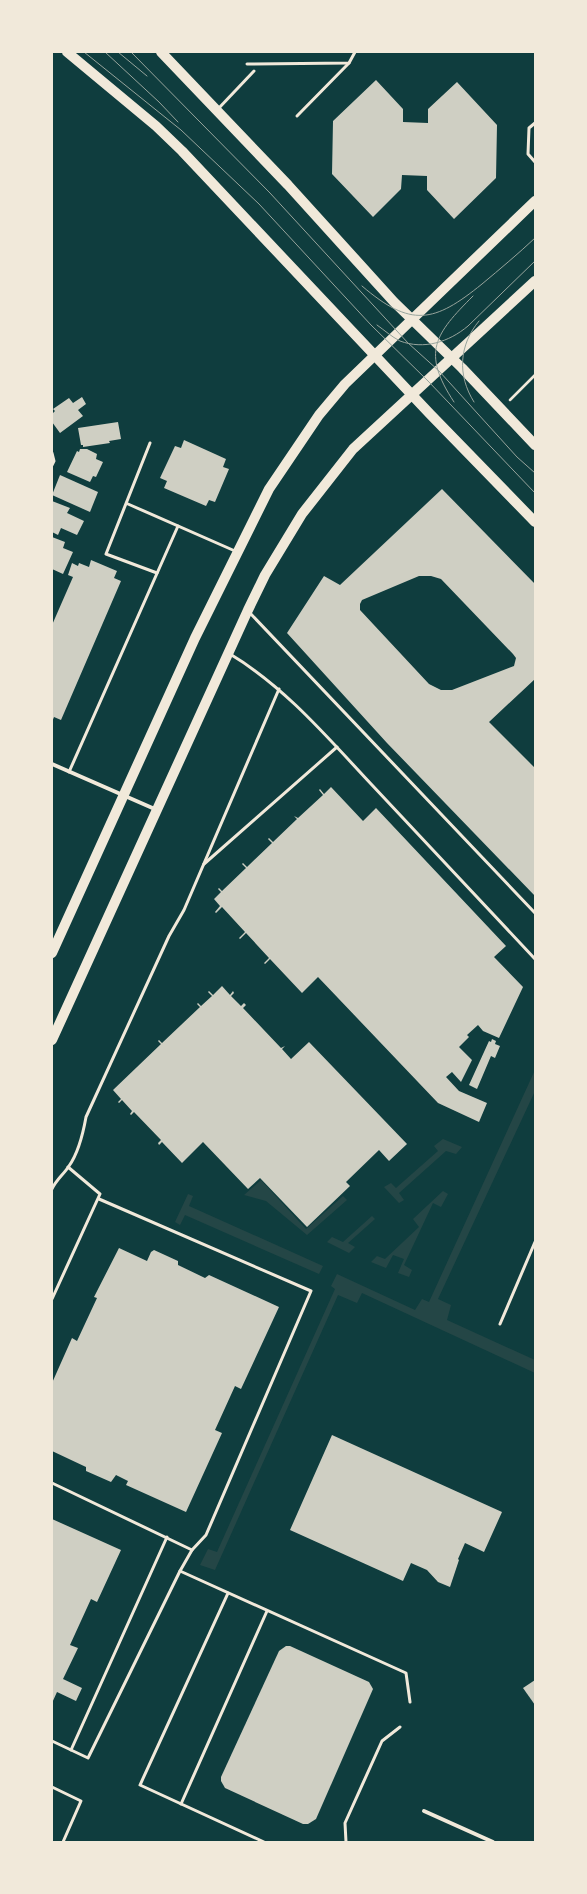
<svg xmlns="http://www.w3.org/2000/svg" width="587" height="1894" font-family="Ubuntu,sans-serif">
	<rect width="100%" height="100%" fill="#0f3d3e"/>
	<g fill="#244646">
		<path d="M535,1070V1091L438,1299L451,1305L447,1320L535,1360V1373L362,1293L357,1303L338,1295L215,1570L200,1565L208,1549L217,1552L335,1289L331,1286L337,1274L415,1310L422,1299L429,1302Z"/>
		<path d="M443,1139L462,1147L456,1154L446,1151L399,1193L404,1200L399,1203L384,1187L391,1183L396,1188L438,1151L434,1146Z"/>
		<path d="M261,1180L306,1229L343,1196L347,1200L307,1235L266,1201L244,1195Z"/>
		<path d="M443,1191L448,1194L441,1207L433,1203L404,1265L412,1270L409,1277L398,1273L404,1259L393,1255L386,1268L371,1262L377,1256L385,1259L419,1227L413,1219Z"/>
		<path d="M188,1194L193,1196L189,1206L323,1266L319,1274L185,1215L180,1225L175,1222Z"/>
		<path d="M372,1216L375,1219L348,1243L355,1247L349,1253L327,1242L332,1237L343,1242Z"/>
	</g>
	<g fill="#cfcfc3" fill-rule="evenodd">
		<path d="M376,80L403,109V122L428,123V109L457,82L497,125L496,178L454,219L427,190V176L402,175L401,189L373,217L332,174L333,121Z"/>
		<path d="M82,397L86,404L78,410L83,416L60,433L52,422V414L55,411L53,409L69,398L73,403Z"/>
		<path d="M118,422L121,439L109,441L110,443L83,447V445H81L78,428Z"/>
		<path d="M184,440L226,459L223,467L229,469L215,502L209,500L206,506L164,488L167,481L160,478L175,446L181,448Z"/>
		<path d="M80,449H87L97,454L96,459L103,462L96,477L93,476L90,482L67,472L77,451L79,452Z"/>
		<path d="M60,475L98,492L90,512L52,495Z"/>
		<path d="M442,489L535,584V679L489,722L535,768V896L387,743L287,633L324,576L340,585ZM419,576H431L441,579L513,654L516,658L514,666L452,690H441L429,684L360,610V604L362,600Z"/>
		<path d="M52,501L70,508L67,513L84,521L77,535L61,528L58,535L52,532Z"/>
		<path d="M52,537L65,542L63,548L73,552L63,574L52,569Z"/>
		<path d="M91,560L117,571L114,578L121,581L61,720L54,717L52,722V625L73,577L68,575L72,563L78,566L79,563L89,567Z"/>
		<path d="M331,787L363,821L376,808L506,946L494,957L523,987L499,1038L483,1031L478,1025L467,1035L469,1037L459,1047L472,1060L461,1082L452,1072L446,1077L459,1091L487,1103L479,1122L438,1103L318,977L302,993L270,959L265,964L264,963L269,958L246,933L240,939L239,938L245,932L222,907L216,913L215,912L220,906L214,899L221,892L218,889L219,888L222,891L246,868L242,864L243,863L247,867L272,843L268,839L269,838L273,842L297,819L294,816L298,818L323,795L319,790L320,789L324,794Z"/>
		<path d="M222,986L230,995L233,991L234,993L231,996L241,1006L244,1003L246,1005L243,1008L281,1048L285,1046L282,1049L291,1059L309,1042L407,1144L389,1161L379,1150L346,1182L350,1186L307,1227L260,1178L248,1189L203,1142L182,1163L162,1142L159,1145L158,1143L161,1140L134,1112L131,1115L130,1114L132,1111L122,1100L119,1103L118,1102L121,1099L113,1090L161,1044L158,1041L159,1040L162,1043L200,1007L197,1004L198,1003L201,1006L212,996L208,992L209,991L213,995Z"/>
		<path d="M492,1039L496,1041L495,1044L500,1046L495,1058L491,1056L477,1089L469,1085L489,1041L491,1042Z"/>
		<path d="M119,1248L147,1261L151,1252L154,1250L178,1261V1265L205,1278L209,1275L279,1307L241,1389L235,1386L215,1430L222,1433L186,1512L126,1485L128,1481L116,1475L111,1482L86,1471V1467L52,1451V1383L72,1338L77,1341L97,1298L94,1297Z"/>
		<path d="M332,1435L502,1512L484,1552L465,1543L458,1559L459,1560L450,1587L438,1582L427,1570L411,1563L403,1581L290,1530Z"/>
		<path d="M52,1519L121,1550L97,1602L91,1599L70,1645L78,1648L63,1679L82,1688L76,1701L57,1692L52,1703Z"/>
		<path d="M286,1646H290L369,1682L373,1689L316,1819L308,1824H303L225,1788L221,1781V1777L279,1651Z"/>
		<path d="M535,1680V1705L523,1688Z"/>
	</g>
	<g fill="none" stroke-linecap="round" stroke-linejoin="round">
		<path stroke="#f1e9da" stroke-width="2.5" d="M510,400L535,375"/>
		<g stroke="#f1e9da" stroke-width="3">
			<path d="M247,64L349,63L355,52"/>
			<path d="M218,109L254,71"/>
			<path d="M297,116L349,63"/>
			<path d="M535,123L529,128L528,154L535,162"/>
			<path d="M150,443L106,554L157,573"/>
			<path d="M52,453L54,461L52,465"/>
			<path d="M128,504L235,551"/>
			<path d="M250,613L535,913"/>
			<path d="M230,654C285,687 328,738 372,785C426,843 481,901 535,959"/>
			<path d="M69,772L178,526"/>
			<path d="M204,864L337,747"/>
			<path d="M52,1189C56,1180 64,1174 69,1166C79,1152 83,1134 86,1117L169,936L184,910L279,689"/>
			<path d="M52,1299L100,1194L68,1167"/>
			<path d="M500,1324L535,1242"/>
			<path d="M52,1483L192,1550"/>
			<path d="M180,1571L406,1673L410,1702"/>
			<path d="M228,1593L140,1785L264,1842"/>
			<path d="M52,1741L88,1758L180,1571L192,1550L206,1535L311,1291L99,1199"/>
			<path d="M71,1750L167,1537"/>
			<path d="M52,1787L81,1801L63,1842"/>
			<path d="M181,1804L267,1611"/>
			<path d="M346,1842L345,1823L382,1741L400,1727"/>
		</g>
		<g stroke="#f1e9da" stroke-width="4">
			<path d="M52,764L157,810"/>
			<path d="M424,1811L493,1842"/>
		</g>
		<g stroke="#f1e9da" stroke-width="10">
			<path d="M67,52L156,126L182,151L430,414L535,522"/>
			<path d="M161,52L288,185L394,302L462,368L535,445"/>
			<path d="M52,953L195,638L269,489L319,415L345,384L535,201"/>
			<path d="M52,1040L248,610L265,575L302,514L353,449L535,281"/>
		</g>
		<g stroke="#97a49c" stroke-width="1">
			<path d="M84,52L181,130L259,204L371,325L428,381L535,493"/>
			<path d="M105,52L159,102L178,122"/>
			<path d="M118,52L147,76"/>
			<path d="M131,52L270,193L408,343L439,371L517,457L535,473"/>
			<path d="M362,286C411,328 434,323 482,284C500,269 518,254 535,238"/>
			<path d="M377,325C384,330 392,337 400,341C424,350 449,342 468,326L535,261"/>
			<path d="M454,402C421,352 435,334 473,296"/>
			<path d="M474,402C457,375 459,345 479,321"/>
		</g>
	</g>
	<rect width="587" height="1894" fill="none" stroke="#f1e9da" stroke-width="106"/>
</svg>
